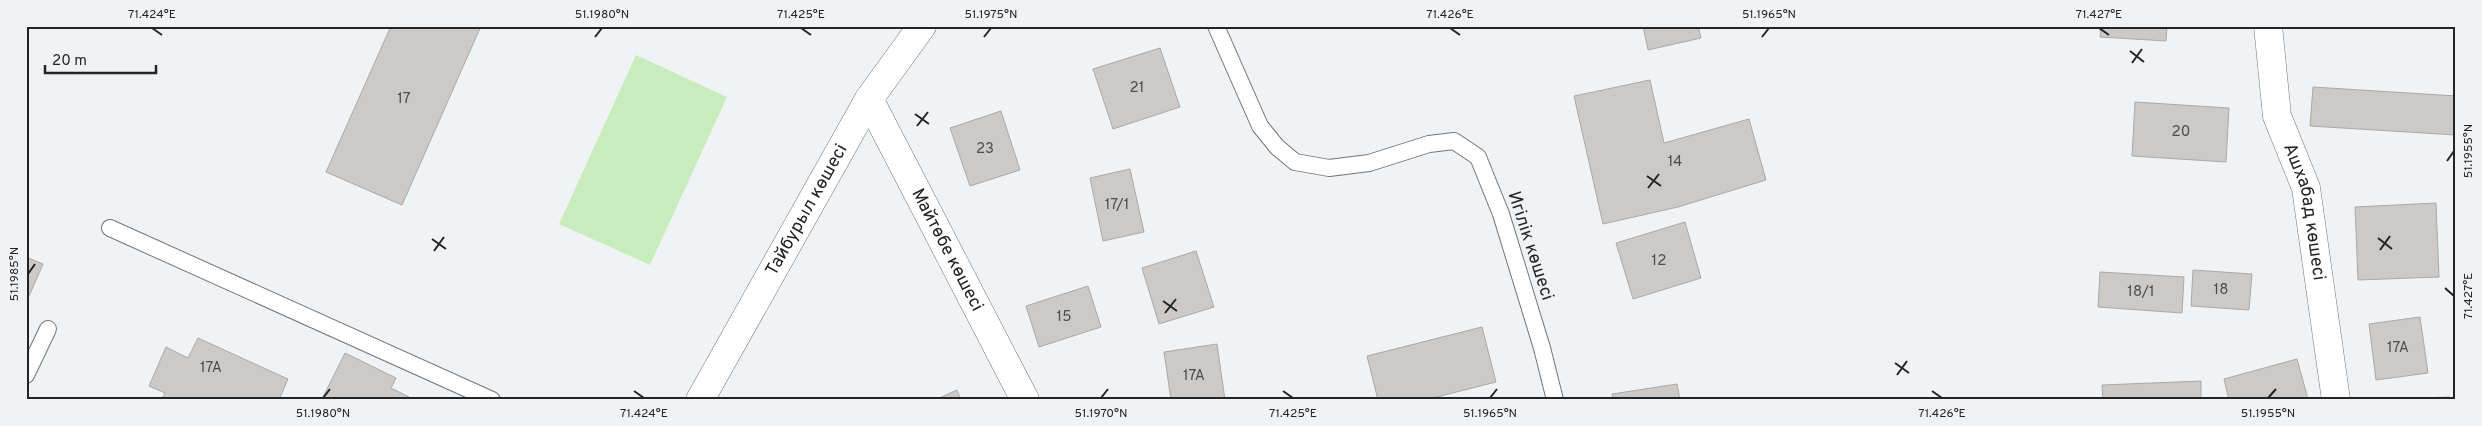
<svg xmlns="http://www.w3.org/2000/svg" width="2482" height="426" font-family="Overpass,sans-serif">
	<rect width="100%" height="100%" fill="#f0f3f5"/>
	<path fill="#c9ecbc" d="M636,55L727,97L650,265L559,224Z"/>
	<g fill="#ccc9c7" stroke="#aba9a6">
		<path d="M391,26H481L402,205L326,172Z"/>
		<path d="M1643,26H1698L1701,38L1648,50Z"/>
		<path d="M2101,26H2167L2166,41L2100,37Z"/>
		<path d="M1160,48L1180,107L1113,129L1093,69Z"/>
		<path d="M1650,80L1664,143L1749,119L1766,180L1678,207L1603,224L1574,96Z"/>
		<path d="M2313,87L2456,96V135L2310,126Z"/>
		<path d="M2135,102L2229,108L2226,162L2132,156Z"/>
		<path d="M1001,111L1020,170L970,186L950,128Z"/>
		<path d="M1130,169L1144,232L1103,241L1090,178Z"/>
		<path d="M2436,203L2439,277L2358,280L2355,207Z"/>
		<path d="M1685,222L1701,278L1633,299L1616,243Z"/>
		<path d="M1196,251L1214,307L1159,324L1142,268Z"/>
		<path d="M26,257L43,264L26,303Z"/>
		<path d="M2193,270L2252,274L2249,310L2191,306Z"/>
		<path d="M2100,272L2184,277L2182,313L2098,307Z"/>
		<path d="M1088,286L1101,327L1039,347L1026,306Z"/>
		<path d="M2420,317L2428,373L2376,380L2369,324Z"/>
		<path d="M1482,327L1496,382L1425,400H1378L1367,356Z"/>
		<path d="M198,338L288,379L279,400H162L165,393L149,386L166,347L188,358Z"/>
		<path d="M1217,344L1225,400H1171L1164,352Z"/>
		<path d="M345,353L396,378L391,388L415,400H329L323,397Z"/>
		<path d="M2297,359L2308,399L2229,400L2224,379Z"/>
		<path d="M2201,381V400H2103L2102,385Z"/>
		<path d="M1677,384L1680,400H1613L1612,394Z"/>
		<path d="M957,390L961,400H935Z"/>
		<path d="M2449,397V400H2386V399Z"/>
	</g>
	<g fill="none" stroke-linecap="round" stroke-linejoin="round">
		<defs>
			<g id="service">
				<path d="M1216,26L1260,126L1277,147L1295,162L1329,168L1369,163L1429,144L1454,141L1478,157L1501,214L1542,348L1555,400"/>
				<path d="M110,228L492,400"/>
				<path d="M26,375L48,329"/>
			</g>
			<g id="minor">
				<path id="s1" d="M2268,26L2277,116L2306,188L2336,400"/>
				<path id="s2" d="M869,99L1025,400"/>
			</g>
			<g id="secondary">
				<path id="s3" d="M700,400L869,99L922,26"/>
			</g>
		</defs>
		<use href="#service" stroke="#737577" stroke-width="18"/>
		<use href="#minor" stroke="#737577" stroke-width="29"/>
		<use href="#secondary" stroke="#737577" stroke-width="29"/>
		<use href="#service" stroke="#fff" stroke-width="16"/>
		<use href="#minor" stroke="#fff" stroke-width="28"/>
		<use href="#secondary" stroke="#fff" stroke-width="28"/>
	</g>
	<path fill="none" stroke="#232425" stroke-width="2" d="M152,28L162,35M801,28L811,35M1450,28L1460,35M2099,28L2109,35M595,37L602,28M984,37L991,28M1762,37L1769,28M2130,51L2144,62M2132,63L2142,49M915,114L929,124M917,126L928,112M2447,161L2454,151M1647,176L1661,186M1648,188L1659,174M2378,238L2392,249M432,239L446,249M2380,250L2390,236M434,251L444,237M28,274L35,264M2445,288L2454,296M1163,301L1177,311M1165,313L1176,299M1895,363L1909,373M1897,375L1907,361M634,391L644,398M1283,391L1293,398M1932,391L1942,398M323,398L330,389M1101,398L1108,389M1490,398L1497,389M2268,398L2276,389"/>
	<g text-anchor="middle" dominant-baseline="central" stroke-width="4.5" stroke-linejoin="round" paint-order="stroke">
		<g font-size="15" fill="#4d4d4e">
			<text x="1137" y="88">21</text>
			<text x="404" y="99">17</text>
			<text x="2181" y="132">20</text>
			<text x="985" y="149">23</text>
			<text x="1675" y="162">14</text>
			<text x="1117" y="205">17/1</text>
			<text x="1659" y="261">12</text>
			<text x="2221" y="290">18</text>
			<text x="2141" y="292">18/1</text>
			<text x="1064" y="317">15</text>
			<text x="2398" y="348">17А</text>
			<text x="211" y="368">17А</text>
			<text x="1194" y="376">17А</text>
		</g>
		<g font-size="18" fill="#232425" stroke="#f0f3f5">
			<text stroke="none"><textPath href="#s3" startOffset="218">Тайбурыл көшесі</textPath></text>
			<text stroke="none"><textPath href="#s1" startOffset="191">Ашхабад көшесі</textPath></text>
			<text transform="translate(1530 246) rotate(72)">Игілік көшесі</text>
			<text stroke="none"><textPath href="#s2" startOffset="170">Майтөбе көшесі</textPath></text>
		</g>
	</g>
	<rect width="2482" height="426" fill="none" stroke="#f0f3f5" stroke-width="55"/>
	<path d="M45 65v8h111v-8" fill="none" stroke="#232425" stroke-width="2.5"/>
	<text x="52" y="65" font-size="15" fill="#232425" stroke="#f0f3f5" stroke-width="4" paint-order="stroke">20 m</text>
	<rect x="28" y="28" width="2426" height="370" fill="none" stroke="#232425" stroke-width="2"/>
	<g font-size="12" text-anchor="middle" fill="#232425">
		<text x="152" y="18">71.424°E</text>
		<text x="602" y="18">51.1980°N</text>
		<text x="801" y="18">71.425°E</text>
		<text x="991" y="18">51.1975°N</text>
		<text x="1450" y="18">71.426°E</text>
		<text x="1769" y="18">51.1965°N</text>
		<text x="2099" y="18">71.427°E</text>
		<text transform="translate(2468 151) rotate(-90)" y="4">51.1955°N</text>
		<text transform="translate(14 274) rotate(-90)" y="4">51.1985°N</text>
		<text transform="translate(2468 296) rotate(-90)" y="4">71.427°E</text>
		<text x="323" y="417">51.1980°N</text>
		<text x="644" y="417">71.424°E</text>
		<text x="1101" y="417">51.1970°N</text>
		<text x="1293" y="417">71.425°E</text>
		<text x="1490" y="417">51.1965°N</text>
		<text x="1942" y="417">71.426°E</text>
		<text x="2268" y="417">51.1955°N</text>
	</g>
</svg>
